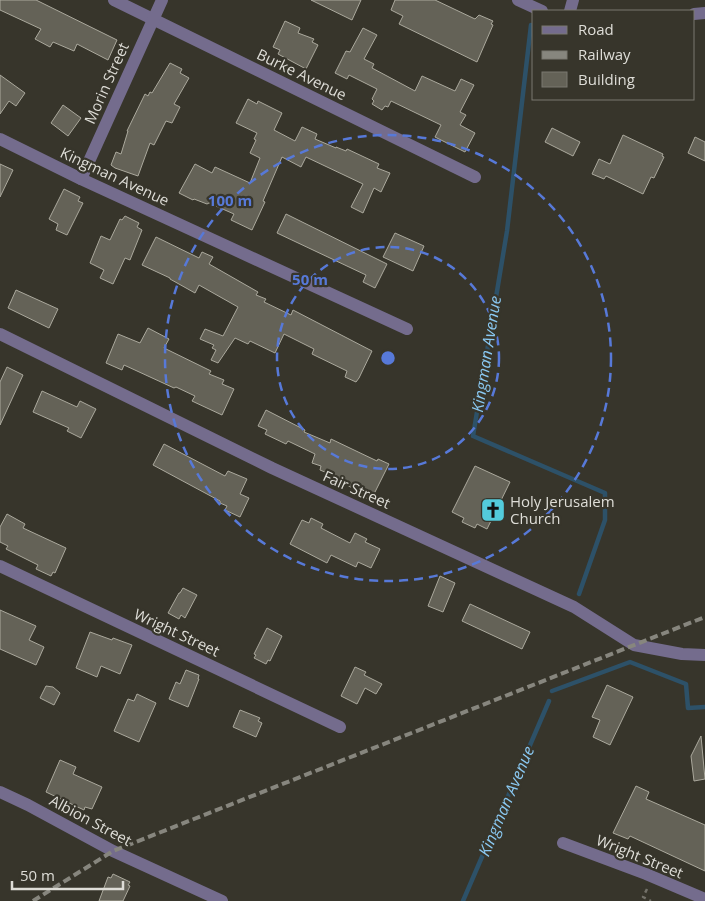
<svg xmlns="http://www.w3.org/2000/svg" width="705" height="901" font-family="'Open Sans',sans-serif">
	<rect width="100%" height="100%" fill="#37352b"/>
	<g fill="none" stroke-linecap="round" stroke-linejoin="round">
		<g stroke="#2d5168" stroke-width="4.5">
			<path d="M531,25L507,231L473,436L605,493V520L579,594"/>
			<path d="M552,691L630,662L686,684L688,708L705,707"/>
			<path d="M463,901L549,701"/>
		</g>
	</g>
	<g fill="#646257" stroke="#aba99d">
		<path d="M0,0H36L117,40L108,60L77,44L74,51L53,42L50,47L35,39L41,29L0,10Z"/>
		<path d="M311,0H361L352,20Z"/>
		<path d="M395,0H435L475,19L479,15L493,21L491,24L493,25L477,62L399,24L403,16L391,10Z"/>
		<path d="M285,21L300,28L298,33L314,39L312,42L318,45L306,69L278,54L280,50L273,47Z"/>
		<path d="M363,28L377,35L364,59L374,64L372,68L415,91L422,76L455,91L461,79L474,85L460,112L466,115L460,125L475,133L465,152L435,137L441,125L391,101L388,107L385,106L382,110L372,104L374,101L372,99L377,89L349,75L347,79L335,73L346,51L350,52Z"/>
		<path d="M170,63L182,69L180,73L189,78L174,104L180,107L172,123L166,121L154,145L150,143L138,176L115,168L111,165L116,152L121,154L128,131H127L145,94L148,96L150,92L152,93Z"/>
		<path d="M0,75L25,93L16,106L9,101L0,114Z"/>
		<path d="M248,99L257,104L258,101L282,113L274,130L295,141L302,127L317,134L315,139L336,148V147L346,151L347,149L379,164L377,168L390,173L381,192L374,188L363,213L351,207L363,184L306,157L301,167L282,157L263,201L265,202L252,230L231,220L234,214L209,203L207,204L194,199L193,200L179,193L195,164L212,173L215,167L250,183L260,158L250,153L256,140L254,139L257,133L236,123Z"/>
		<path d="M63,105L81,118L68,136L51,123Z"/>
		<path d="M552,128L580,142L573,156L545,142Z"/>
		<path d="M623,135L663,154L662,156L664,157L654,178L651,177L643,194L606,176L604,179L592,174L599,159L610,164Z"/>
		<path d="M695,137L705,142V161L688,153Z"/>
		<path d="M0,164L13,170L0,197Z"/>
		<path d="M64,189L80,197L78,201L83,203L67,235L56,230L58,224L49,219Z"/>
		<path d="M286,214L387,264L375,288L363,282L366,275L277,233Z"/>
		<path d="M125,216L139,223L137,227L142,230L130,260L125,258L113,284L100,278L104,270L90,263L101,236L110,240L120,219L122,220Z"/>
		<path d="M395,233L424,246L413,271L383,257Z"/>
		<path d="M156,237L199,258L202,252L213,257L209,264L258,292L256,295L266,299L264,302L291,315L293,310L372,351L359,378L356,382L345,377L347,371L312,354L314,349L284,334L275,353L250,341L248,344L235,338L218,363L211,360L216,350L212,348L214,345L200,339L205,329L223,336L238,307L199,285L195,293L170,279V278L142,265Z"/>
		<path d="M16,290L58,309L49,328L8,308Z"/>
		<path d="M148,328L169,339L164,348L211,371L209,374L224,380L222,384L234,389L222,415L192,401L195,396L176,387L174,388L124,365L122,370L106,363L118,334L140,343Z"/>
		<path d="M7,367L23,375L0,425V382Z"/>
		<path d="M42,391L77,407L80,401L96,409L81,438L67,431L69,428L33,412Z"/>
		<path d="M266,410L305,430L304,432L330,443L331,439L377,461L378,459L389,464L372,498L370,500L355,492L356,490L347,485L349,482L320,470L321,466L312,463L315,454L288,441L286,444L265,434L267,430L258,426Z"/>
		<path d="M164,444L225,476L228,471L247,479L240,494L249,498L240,517L225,510L227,506L220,503V501L153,465Z"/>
		<path d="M475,466L510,482L487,529L477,524L475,528L462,522L464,518L452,512Z"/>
		<path d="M7,514L25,524L23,528L66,548L55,573L53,572L51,576L36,569L38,565L6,549L8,546L0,542V527Z"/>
		<path d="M311,518L323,524L321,528L350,543L355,533L367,539L365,542L380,549L371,568L358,562L356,567L331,555L327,563L290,544L302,520L309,523Z"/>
		<path d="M440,576L455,583L443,612L428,606Z"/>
		<path d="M183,588L197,595L185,618L181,615L179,619L168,613L179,593H180Z"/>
		<path d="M470,604L530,632L522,649L462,621Z"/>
		<path d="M0,610L36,626L29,640L44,647L36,665L0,649Z"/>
		<path d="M267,628L282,636L270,661L268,660L266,664L254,658L256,655L254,654Z"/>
		<path d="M90,632L112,640L113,638L132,645L120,674L101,666L97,677L76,668Z"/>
		<path d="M355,667L366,672L364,675L382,684L376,694L365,688L357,704L341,696Z"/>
		<path d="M186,670L199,675L198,679H199L188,707L169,699L176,682L180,684Z"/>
		<path d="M607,685L633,697L610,745L593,737L600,720L592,717Z"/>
		<path d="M46,686L53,687L60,693L54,705L40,698Z"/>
		<path d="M137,694L156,703L139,742L114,731L128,699L134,701Z"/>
		<path d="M240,710L260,718L258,721L262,723L256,737L233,727Z"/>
		<path d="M701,736L705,779L694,781L691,756Z"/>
		<path d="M60,760L76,767L73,774L102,787L92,809L85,807L84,810L46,792Z"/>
		<path d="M636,786L649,792L646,799L705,825V871L630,836L628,839L613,833Z"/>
		<path d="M113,874L130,882L128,885L130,886L123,901H99L108,877L111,878Z"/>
	</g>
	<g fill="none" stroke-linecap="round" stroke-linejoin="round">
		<path stroke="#737169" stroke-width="2.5" stroke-dasharray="4 4" stroke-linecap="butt" d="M647,889L643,897L651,901"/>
		<g stroke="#746c8d" stroke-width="12">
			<path d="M114,0L475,177"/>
			<path d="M518,0L542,11"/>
			<path d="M570,11L573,0"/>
			<path d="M694,14L705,13"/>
			<path d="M0,139L81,179L407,329"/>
			<path d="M81,179L162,0"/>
			<path d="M0,334L272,468L574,607L634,645L682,654L705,655"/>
			<path d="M0,566L340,727"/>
			<path d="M0,792L28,805L113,851L222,901"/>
			<path d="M563,843L646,874L705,899"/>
		</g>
		<path stroke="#87867e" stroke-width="4" stroke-dasharray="8 4" stroke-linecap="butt" d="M33,901L113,851L705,617"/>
	</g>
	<g fill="none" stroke="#5779d8" stroke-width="2.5" stroke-dasharray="9 6">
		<circle cx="388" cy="358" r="111"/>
		<circle cx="388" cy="358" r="223"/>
	</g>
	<defs>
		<symbol id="church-square" viewBox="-11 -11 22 22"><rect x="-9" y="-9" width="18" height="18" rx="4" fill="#53cbdb" stroke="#37352b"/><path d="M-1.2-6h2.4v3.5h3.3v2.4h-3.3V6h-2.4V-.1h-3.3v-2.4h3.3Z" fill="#111"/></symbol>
	</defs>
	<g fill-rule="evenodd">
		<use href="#church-square" x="479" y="496" width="28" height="28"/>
	</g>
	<g text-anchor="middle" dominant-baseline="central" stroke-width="4.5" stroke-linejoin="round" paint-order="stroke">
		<g font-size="15" fill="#deddd7" stroke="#37352b">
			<text transform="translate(302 74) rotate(26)">Burke Avenue</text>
			<text transform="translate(106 83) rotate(-66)">Morin Street</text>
			<text transform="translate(115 176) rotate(25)">Kingman Avenue</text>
			<text transform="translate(357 489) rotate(24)">Fair Street</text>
			<text transform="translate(177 632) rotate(25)">Wright Street</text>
			<text transform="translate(91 820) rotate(28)">Albion Street</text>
			<text transform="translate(640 856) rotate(22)">Wright Street</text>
		</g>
		<g font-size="15" fill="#deddd7" stroke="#37352b" text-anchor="start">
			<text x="510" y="501">Holy Jerusalem<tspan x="510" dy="17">Church</tspan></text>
		</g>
		<g font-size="16" font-style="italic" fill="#8ac8f1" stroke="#37352b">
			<text transform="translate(486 354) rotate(-81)">Kingman Avenue</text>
			<text transform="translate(506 801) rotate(-67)">Kingman Avenue</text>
		</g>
	</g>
	<circle cx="388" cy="358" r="8" fill="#5779d8" stroke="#37352b" stroke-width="2.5"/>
	<g font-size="15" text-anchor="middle" font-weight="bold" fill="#5779d8" stroke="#37352b" stroke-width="4.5" stroke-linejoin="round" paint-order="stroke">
		<text x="230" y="206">100 m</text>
		<text x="310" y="285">50 m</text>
	</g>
	<rect x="532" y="10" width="162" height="90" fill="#37352b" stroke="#7a7870"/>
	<rect x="542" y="26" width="25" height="8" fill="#746c8d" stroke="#7a7870"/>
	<text x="578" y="35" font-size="15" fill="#deddd7">Road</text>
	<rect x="542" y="51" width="25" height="8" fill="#87867e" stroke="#7a7870"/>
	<text x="578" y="60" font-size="15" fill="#deddd7">Railway</text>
	<rect x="542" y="72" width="25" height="15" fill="#646257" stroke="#7a7870"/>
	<text x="578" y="85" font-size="15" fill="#deddd7">Building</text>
	<path d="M12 881v8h111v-8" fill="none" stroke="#deddd7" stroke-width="2.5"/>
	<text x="20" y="881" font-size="15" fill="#deddd7" stroke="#37352b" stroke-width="4" paint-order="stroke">50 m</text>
</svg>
